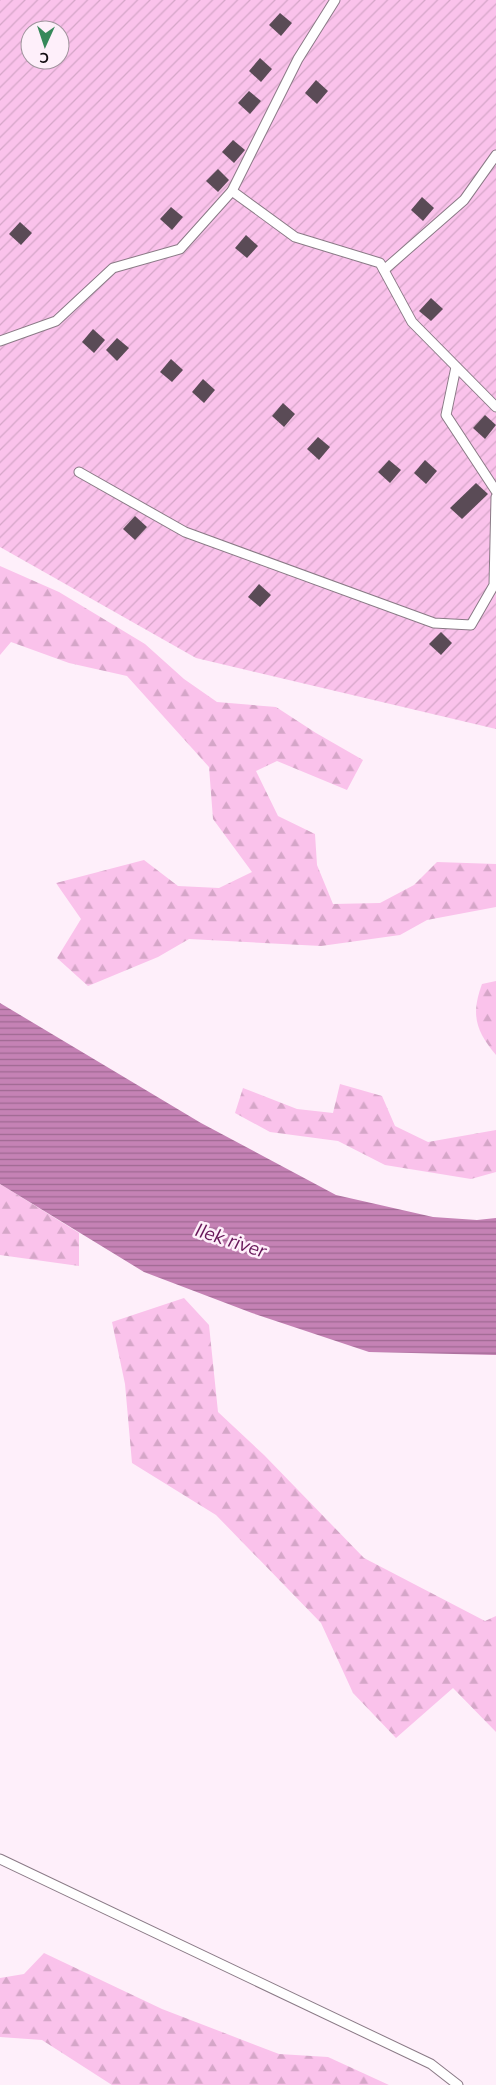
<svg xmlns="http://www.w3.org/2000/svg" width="496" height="2085" font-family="Mulish,sans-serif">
	<defs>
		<pattern id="forest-firs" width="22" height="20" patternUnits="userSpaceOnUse" patternTransform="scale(1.25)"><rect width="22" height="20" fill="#fac2eb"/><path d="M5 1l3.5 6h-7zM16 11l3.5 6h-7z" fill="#d5a6c8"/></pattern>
		<pattern id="garden-furrows" width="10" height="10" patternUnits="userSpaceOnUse" patternTransform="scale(1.25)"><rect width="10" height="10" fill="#fac2eb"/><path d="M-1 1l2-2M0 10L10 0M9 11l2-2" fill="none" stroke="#d5a6c8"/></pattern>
		<pattern id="water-rules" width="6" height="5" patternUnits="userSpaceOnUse" patternTransform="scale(1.25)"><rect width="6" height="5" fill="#c582b5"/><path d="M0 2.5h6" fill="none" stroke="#9f6992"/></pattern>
	</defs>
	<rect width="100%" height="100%" fill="#feeffa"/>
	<g fill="url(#forest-firs)">
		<path d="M0,566L59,592L145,644L184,679L217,702L276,707L316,733L363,760L347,790L277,761L256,771L278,816L315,834L317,865L333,904L380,903L414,885L437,862L496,864V907L427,920L400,935L321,946L189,939L158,957L88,986L57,958L81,919L56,883L144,860L178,886L219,888L252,872L213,819L209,767L127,676L69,663L11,642L0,655Z"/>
		<path d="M496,981V1055C475,1030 471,1014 482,984Z"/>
		<path d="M340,1084L382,1096L395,1126L428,1142L496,1130V1172L471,1179L385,1165L338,1141L270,1132L235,1113L243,1088L297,1109L333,1113Z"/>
		<path d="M0,1184L79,1233V1266L0,1255Z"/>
		<path d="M184,1298L209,1325L218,1412L264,1455L364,1558L485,1621L496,1616V1732L453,1688L396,1738L353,1693L321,1623L216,1515L132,1463L125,1384L112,1322Z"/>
		<path d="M44,1953L162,2009L279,2054L328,2057L389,2085H112L42,2040L0,2037V1978L24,1974Z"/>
	</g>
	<path fill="url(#garden-furrows)" fill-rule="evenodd" d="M0,0H496V729L196,658L0,547ZM30,30H60V60H30Z"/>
	<path fill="url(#water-rules)" d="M0,1003L201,1123L336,1195L433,1217L477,1220L496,1218V1355L369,1352L252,1313L144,1272L0,1184Z"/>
	<g fill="#5a4b56">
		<path d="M280,13L292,23L281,36L269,25Z"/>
		<path d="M260,58L272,69L261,82L249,71Z"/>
		<path d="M316,80L328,91L317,104L305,93Z"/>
		<path d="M249,91L261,101L250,114L238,103Z"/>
		<path d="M233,140L245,150L234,163L222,152Z"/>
		<path d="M218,169L229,180L218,192L206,181Z"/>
		<path d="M422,197L434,208L423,221L411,210Z"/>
		<path d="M171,207L183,217L172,230L160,219Z"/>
		<path d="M20,222L32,233L21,245L9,234Z"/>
		<path d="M246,235L258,246L247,258L235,248Z"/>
		<path d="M431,298L443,309L431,321L419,311Z"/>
		<path d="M93,329L105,340L94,353L82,342Z"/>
		<path d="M117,338L129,348L117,361L106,350Z"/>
		<path d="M171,359L183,370L172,382L160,372Z"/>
		<path d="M203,379L215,390L204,403L192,392Z"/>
		<path d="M283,403L295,414L284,427L272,416Z"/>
		<path d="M485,415L496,425L485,439L473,428Z"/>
		<path d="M318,437L330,447L319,460L307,449Z"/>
		<path d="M389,460L401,470L390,483L378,472Z"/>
		<path d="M425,460L437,471L426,484L414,473Z"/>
		<path d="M476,483L488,494L462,519L450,508Z"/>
		<path d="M135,516L147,527L135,540L123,529Z"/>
		<path d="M259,584L271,595L260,607L248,597Z"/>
		<path d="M441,632L452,643L441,655L429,644Z"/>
	</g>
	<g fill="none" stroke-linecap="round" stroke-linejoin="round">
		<defs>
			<g id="service">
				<path d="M232,191L295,237L380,263L412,322L496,407"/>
				<path d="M384,270L464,200L496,155"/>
				<path d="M0,341L56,321L113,268L180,249L232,191L298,59L335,0"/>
				<path d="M456,367L446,415L496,491"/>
				<path d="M79,472L185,532L434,623L471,625L494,585L496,497"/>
				<path d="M0,1859L431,2064L458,2085"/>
			</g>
		</defs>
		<use href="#service" stroke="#8a7a86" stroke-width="11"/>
		<use href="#service" stroke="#fff" stroke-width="9"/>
	</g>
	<g text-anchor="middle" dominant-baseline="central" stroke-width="5" stroke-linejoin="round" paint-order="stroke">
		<g font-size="19" font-style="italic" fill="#661558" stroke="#feeffa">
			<text transform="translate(231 1240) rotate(18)">Ilek river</text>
		</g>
	</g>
	<g transform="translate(45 45) rotate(183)"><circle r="24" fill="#feeffa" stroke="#a0949d"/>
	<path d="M0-4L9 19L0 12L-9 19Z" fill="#36885a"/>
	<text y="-8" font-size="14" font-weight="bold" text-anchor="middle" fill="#120c11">С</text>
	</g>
</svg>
